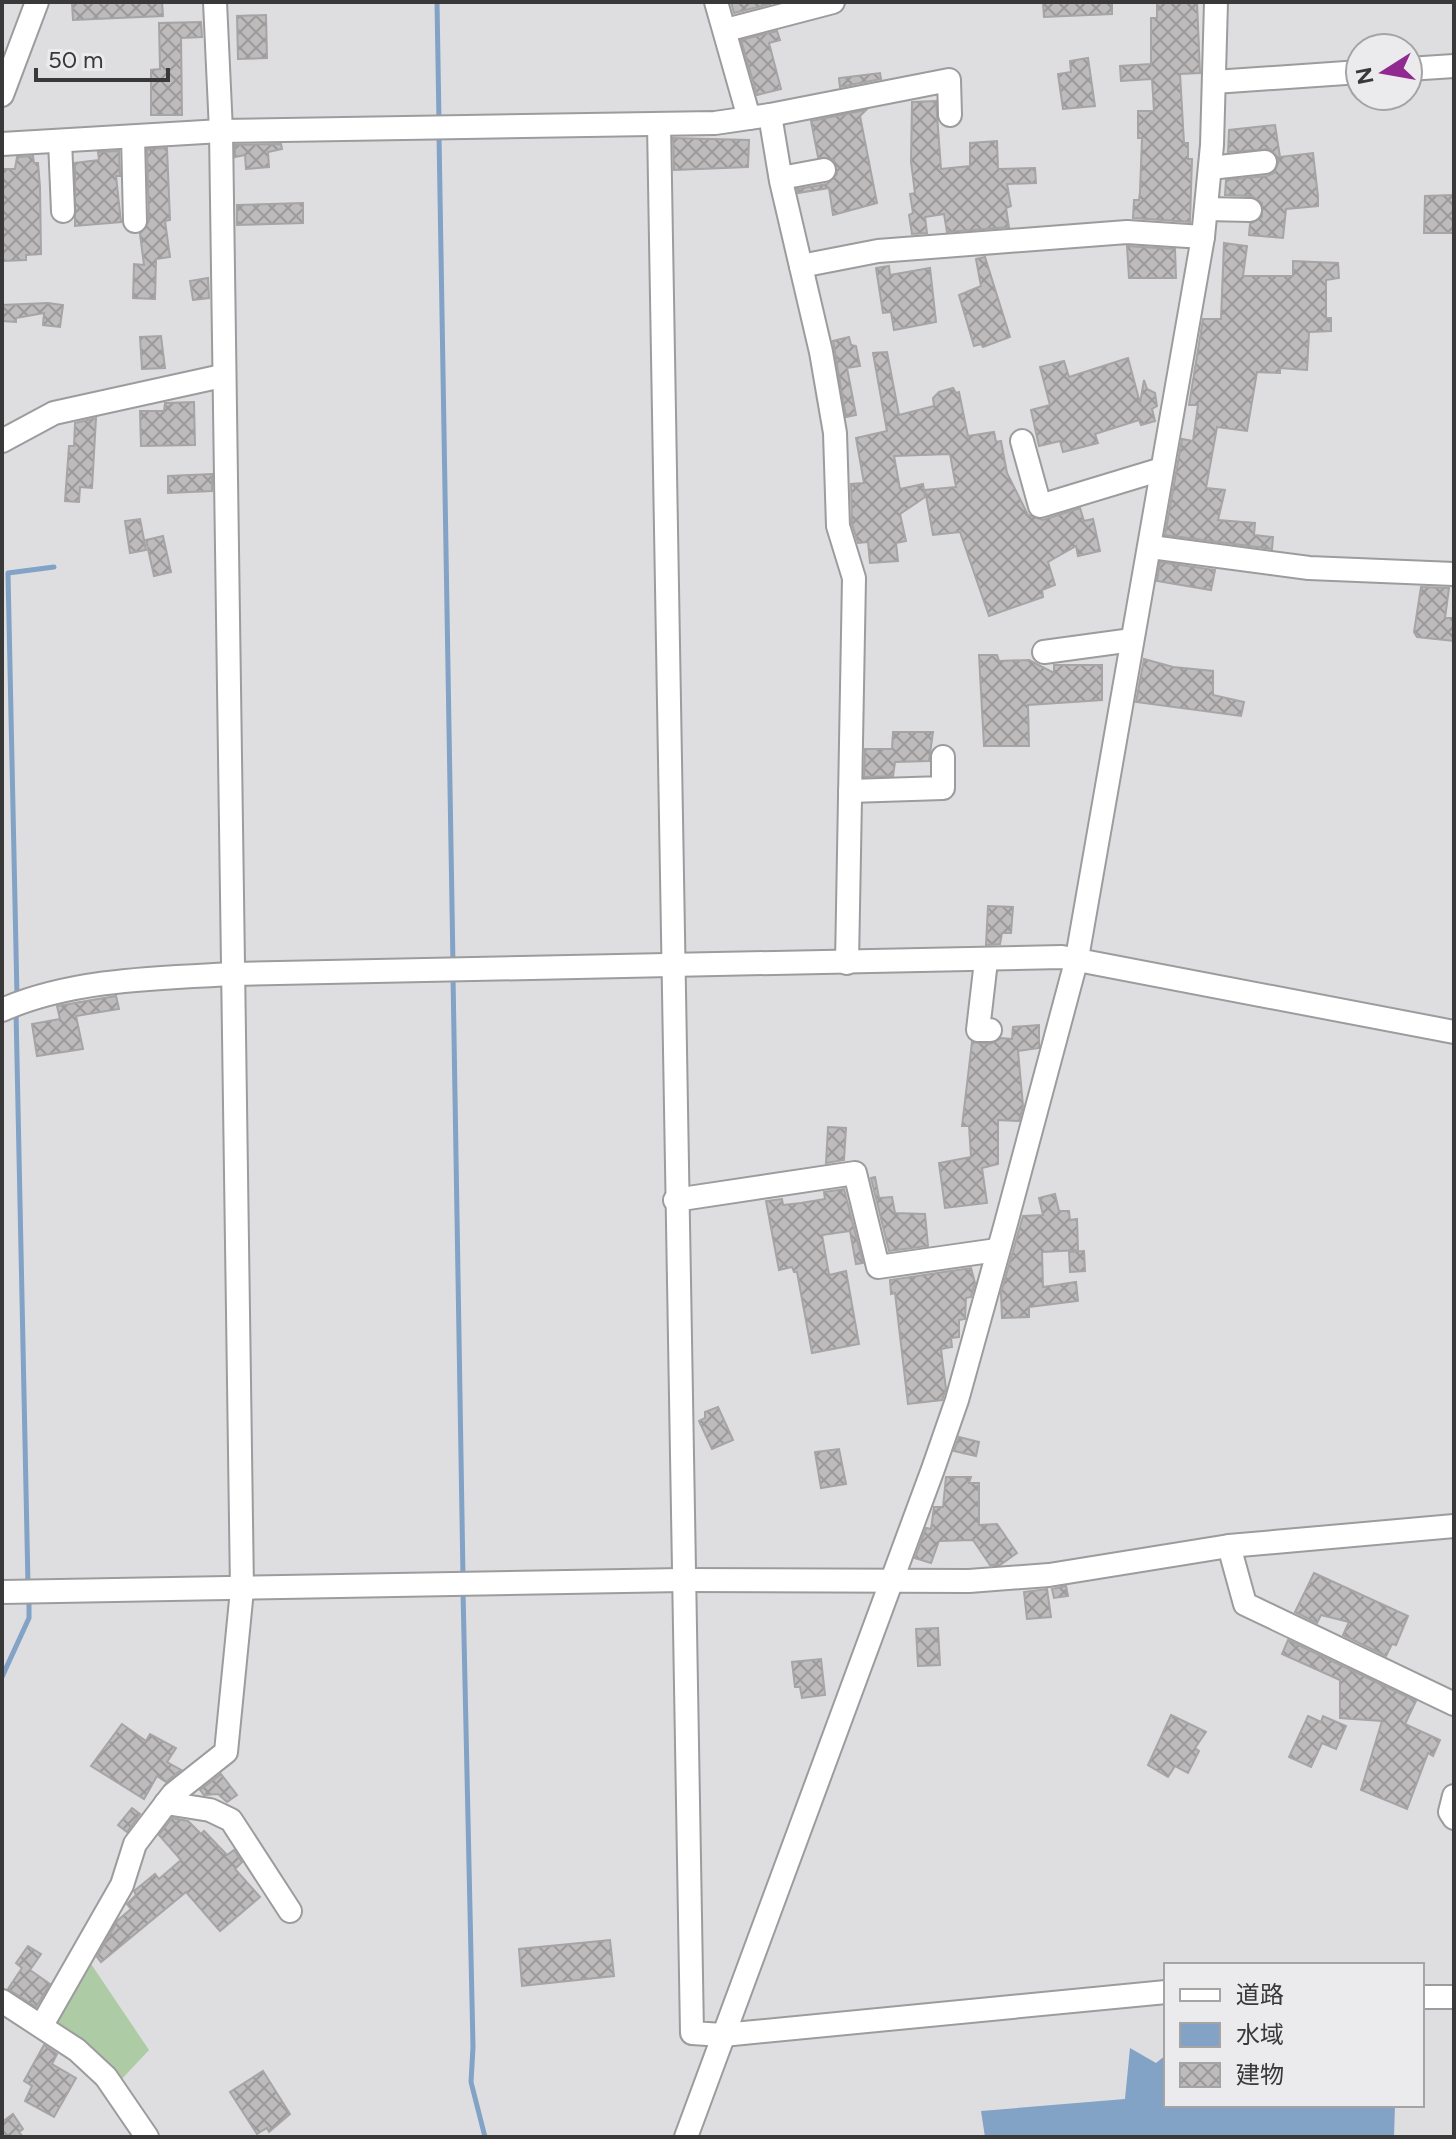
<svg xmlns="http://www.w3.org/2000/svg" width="1456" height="2139" font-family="Figtree,'Noto Sans JP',sans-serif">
	<defs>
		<pattern id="building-cross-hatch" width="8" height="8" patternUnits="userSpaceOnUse" patternTransform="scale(2)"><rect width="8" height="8" fill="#bdbbbb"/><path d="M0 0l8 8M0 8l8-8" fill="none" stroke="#9b9999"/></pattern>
	</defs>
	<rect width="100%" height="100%" fill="#dedee0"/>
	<path fill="#adcba5" d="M87,1958L149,2050L118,2083L51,2023Z"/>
	<path fill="#82a2c6" d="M1130,2048L1156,2063L1166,2055V2105H1395L1394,2137H985L981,2111L1125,2099Z"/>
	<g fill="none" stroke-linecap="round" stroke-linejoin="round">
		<g stroke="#82a2c6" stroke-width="5">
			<path d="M437,2L439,121"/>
			<path d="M439,135L453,965"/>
			<path d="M453,975L463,1577"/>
			<path d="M17,997L8,573L54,567"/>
			<path d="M16,1011L28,1585"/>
			<path d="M463,1591L473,2047L471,2082L485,2137"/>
			<path d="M2,1677L29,1618V1599"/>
		</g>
	</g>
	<g fill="url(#building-cross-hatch)" stroke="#a6a4a4" stroke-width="2">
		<path d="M162,2L163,16L73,20L72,3Z"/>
		<path d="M731,2H769L770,4L734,13Z"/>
		<path d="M1043,2H1112V14L1044,17Z"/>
		<path d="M1157,2H1197L1200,73L1180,74L1184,143H1188V159H1192L1190,222L1133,218L1134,200H1139L1140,192L1142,138H1138V111H1154L1152,79L1121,81L1120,66L1151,64V18H1157Z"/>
		<path d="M266,15L267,58L238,59L237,16Z"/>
		<path d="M201,22L202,37L181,38L182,115H151V70L160,69L159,23Z"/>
		<path d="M777,31L780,40L769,43L781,89L757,95L741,40Z"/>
		<path d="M1088,58L1095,106L1063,109L1058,74L1071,72L1070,61Z"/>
		<path d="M880,73L881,79L840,87L839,78Z"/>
		<path d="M936,101L941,169L970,166V143L997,141L998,169L1035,168L1036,183L1007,184L1011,206L1006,208L1009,227L947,232L944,214L925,217L927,233L912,234L909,215L913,213L910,194L915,193L911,162L912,102Z"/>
		<path d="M866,110L860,116L877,203L833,215L829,188L798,193L797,189L827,184L837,174L834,160L818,157L811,121Z"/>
		<path d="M1275,125L1280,157L1313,153L1318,196V206L1286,209L1283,238L1249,235L1250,224L1262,217V203L1251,196L1225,195L1226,180L1267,176L1274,173L1279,161L1270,149L1228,152L1229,130Z"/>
		<path d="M673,138L749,140L748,167L674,170Z"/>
		<path d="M281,144L282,149L268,152L269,167L246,169L245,155L235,157V145Z"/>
		<path d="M167,148L170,220L165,221L170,257L156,259L155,299L133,298L134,264L144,265L140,234L149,221L147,149Z"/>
		<path d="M119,151L120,176H116L121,222L75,226V163L99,160L98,152Z"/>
		<path d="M33,156L34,163H38L40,187L41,254L26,255V260L2,261V169H15L17,157Z"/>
		<path d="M1454,195V233H1424L1425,196Z"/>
		<path d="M303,203V223L237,225V205Z"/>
		<path d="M1224,243L1247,246L1243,276H1293V261L1338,263L1339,278L1326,280V318H1331V331L1309,332L1307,370L1280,368V373L1257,372L1247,431L1217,427L1206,488L1225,490L1218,520L1255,523L1254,535L1273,537L1272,549L1165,535L1182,439L1193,441L1198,405H1189L1203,319H1221Z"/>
		<path d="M1127,246L1175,249L1176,278H1129Z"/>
		<path d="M985,257L1010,337L983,347L981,344L974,346L959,295L981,286L976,259Z"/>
		<path d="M889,266L890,275L930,268L936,322L894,330L891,312L883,313L876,268Z"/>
		<path d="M208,278L209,298L193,300L190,281Z"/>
		<path d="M48,303L63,305L60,327L43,325L44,313L16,318V322L2,321V305Z"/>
		<path d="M161,336L165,368L142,369L140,337Z"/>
		<path d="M849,337L851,345L856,346L860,366L847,368L856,415L846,417L833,341Z"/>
		<path d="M887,352L899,415L934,406L933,398L939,392L953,388L956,393L959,392L968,436L994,432L996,442L1001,441L1007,473L1028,515L1043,520L1080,508L1084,521L1093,519L1100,551L1078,556L1076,546L1048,562L1055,585L1042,590L1043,597L989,616L960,532L933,535L925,490L956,487L950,454L894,456L900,489L923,484L925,497L900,514L906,541L896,543L898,561L870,563L868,542L858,543L852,524L851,484L864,483L856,438L887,431L873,353Z"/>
		<path d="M1128,358L1140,403L1144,380L1147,389L1155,393L1157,406L1152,409L1155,421L1141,425L1139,420L1095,434L1098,443L1063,452L1060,441L1039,446L1031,410L1050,405L1040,367L1064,361L1069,377Z"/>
		<path d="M194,402L195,445L141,446L140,411H164L165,403Z"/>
		<path d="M96,418L92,488L80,487L79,502L65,501L69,446H74L75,423Z"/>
		<path d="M212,474V491L168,493V476Z"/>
		<path d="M140,519L146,550L130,553L125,521Z"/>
		<path d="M163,536L171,572L154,576L146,540Z"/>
		<path d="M1160,562L1215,570L1211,590L1157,581Z"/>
		<path d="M1421,587L1449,588L1445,618H1454V641L1417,637L1414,632Z"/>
		<path d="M979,655H997L999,661L1029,660L1054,673V665H1102V700L1028,705L1029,746H984Z"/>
		<path d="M1144,659L1173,667L1213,671V695L1244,702L1241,716L1136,702Z"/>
		<path d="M893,732H933L929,761L895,762L893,776L864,777L865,749H892Z"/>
		<path d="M988,906L1013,907L1011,933H1002L1000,944L986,945Z"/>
		<path d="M116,996L119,1009L76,1016L83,1049L37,1056L32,1024L60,1019L57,1006Z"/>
		<path d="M1039,1025V1048L1018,1051L1023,1106L1019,1121L998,1120V1164L982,1168L987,1203L945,1208L939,1163L971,1157L969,1126H962L972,1042L990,1044L1001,1038L1012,1039L1013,1027Z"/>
		<path d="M828,1127L846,1128L844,1160L826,1163Z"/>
		<path d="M875,1177L879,1198L892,1197L895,1213L925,1214L928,1246L889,1251L871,1178Z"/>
		<path d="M844,1189L863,1263L856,1264L850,1231L822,1235L829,1275L846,1271L859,1344L812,1353L797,1272H794L792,1267L779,1270L766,1201L782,1199L783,1205L801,1203L825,1199L824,1192Z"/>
		<path d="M1055,1194L1059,1211H1069L1070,1220L1077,1219L1078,1250L1042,1252L1043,1287L1076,1282L1078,1301L1029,1307V1317L1002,1318L1001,1293L1023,1216L1043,1215L1039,1198Z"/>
		<path d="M1084,1251L1085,1271L1070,1272L1069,1252Z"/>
		<path d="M971,1268L975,1283L971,1297L966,1298L965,1319L959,1320V1337L951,1338L952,1347L941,1349L946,1389L942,1400L908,1404L895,1293L891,1294L890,1280Z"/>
		<path d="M718,1407L733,1440L712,1449L699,1421L705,1418V1412Z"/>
		<path d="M959,1437L979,1442L976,1456L954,1451Z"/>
		<path d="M839,1449L846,1484L821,1488L815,1452Z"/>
		<path d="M946,1477H971L969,1483H979V1525L997,1524L1017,1553L1000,1565H990L973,1540L939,1541L931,1563L915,1558L926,1528L931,1529L934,1507H943Z"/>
		<path d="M1314,1573L1408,1616L1396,1645L1392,1644L1386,1656L1343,1635L1349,1622L1321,1615L1317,1623L1295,1612Z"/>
		<path d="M1066,1586L1068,1596L1054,1598L1052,1589Z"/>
		<path d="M1047,1589L1051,1617L1027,1619L1024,1592Z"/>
		<path d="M938,1628L940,1665L918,1666L916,1629Z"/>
		<path d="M1288,1640L1416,1701L1405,1724L1440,1740L1433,1756L1428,1753L1407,1809L1361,1790L1382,1721L1340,1718V1680L1282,1654Z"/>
		<path d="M821,1659L825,1695L802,1698L800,1687H795L792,1662Z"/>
		<path d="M1171,1715L1206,1732L1195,1748L1199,1751L1188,1773L1175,1766L1168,1777L1148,1765Z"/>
		<path d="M1308,1716L1321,1722L1323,1716L1346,1726L1336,1749L1322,1743L1311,1767L1289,1757Z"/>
		<path d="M122,1724L146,1741L150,1734L176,1748L167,1762L181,1770L166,1782L157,1776L144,1799L91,1766Z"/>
		<path d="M221,1774L237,1795L227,1802L218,1794L204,1795L200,1790Z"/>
		<path d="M132,1808L140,1814L127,1832L118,1825Z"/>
		<path d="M172,1818L188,1821L201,1834L204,1831L227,1855L234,1850L242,1862L235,1869L260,1897L220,1931L186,1892L101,1962L97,1957L117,1921L131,1909L127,1904L136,1895L134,1891L155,1874L159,1879L181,1860L159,1835Z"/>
		<path d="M610,1940L614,1976L522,1986L519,1949Z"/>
		<path d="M28,1946L41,1954L30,1970L50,1984L36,2007L8,1989L22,1968L16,1963Z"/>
		<path d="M44,2045L57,2054L52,2064L76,2078L54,2117L25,2101L32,2086L24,2081Z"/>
		<path d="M263,2071L290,2114L269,2132L267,2128L257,2134L230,2092Z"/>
		<path d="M13,2114L23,2129L19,2132L23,2137H2V2122Z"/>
	</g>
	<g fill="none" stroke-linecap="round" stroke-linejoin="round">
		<defs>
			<g id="minor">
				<path d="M716,2L749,118"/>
				<path d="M726,30L833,2"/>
				<path d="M1408,69L1454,66"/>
				<path d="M1214,82L1360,72"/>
				<path d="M2,95L37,2"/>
				<path d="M770,115L949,80L950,115"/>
				<path d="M659,124L692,2033L723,2035L1166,1992"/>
				<path d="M133,137L135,221"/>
				<path d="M60,141L63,211"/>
				<path d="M2,144L221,131L715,123L770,115L781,181L821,352L835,433L838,526L854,578L847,963"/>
				<path d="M1210,168L1265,162"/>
				<path d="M781,178L824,170"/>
				<path d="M1206,209L1250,210"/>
				<path d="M801,266L878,251L1127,232L1203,237"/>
				<path d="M2,441L54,413L222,376"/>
				<path d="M1022,441L1040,506L1162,469"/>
				<path d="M1151,547L1309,568L1454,574"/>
				<path d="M1044,652L1132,640"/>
				<path d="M850,791L943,788V757"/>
				<path d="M986,961L978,1030H990"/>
				<path d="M2,1010C72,979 159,978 234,974L1062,957L1454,1032"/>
				<path d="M675,1200L855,1173L878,1267L997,1250"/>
				<path d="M1229,1546L1245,1604L1454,1704"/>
				<path d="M2,1592L682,1580L969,1581L1049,1575L1229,1546L1454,1526"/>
				<path d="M1454,1796L1450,1812L1454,1818"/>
				<path d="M166,1803L210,1810L231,1820L290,1911"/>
				<path d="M1422,1997H1454"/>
				<path d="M2,2001L77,2050L106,2077L147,2137"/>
				<path d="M42,2025L122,1885L135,1844L173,1794L226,1752L242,1590L221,131L215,2"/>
				<path d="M686,2137L933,1469L957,1400L1005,1227L1077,958L1203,237L1212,145L1216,2"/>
			</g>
		</defs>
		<use href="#minor" stroke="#9c9b9d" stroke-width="26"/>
		<use href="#minor" stroke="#fff" stroke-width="22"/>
	</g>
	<rect width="1456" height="2139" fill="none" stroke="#39393a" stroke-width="8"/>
	<rect x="1164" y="1963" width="260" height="144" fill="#ebebed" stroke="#a4a4a5" stroke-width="2"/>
	<rect x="1180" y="1989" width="40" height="12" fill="#ffffff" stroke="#a4a4a5" stroke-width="2"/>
	<text x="1236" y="2003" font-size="24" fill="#39393a">道路</text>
	<rect x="1180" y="2023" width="40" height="24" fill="#82a2c6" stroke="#a4a4a5" stroke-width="2"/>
	<text x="1236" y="2043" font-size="24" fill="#39393a">水域</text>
	<rect x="1180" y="2063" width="40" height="24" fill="url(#building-cross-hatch)" stroke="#a4a4a5" stroke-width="2"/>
	<text x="1236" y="2083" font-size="24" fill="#39393a">建物</text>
	<g transform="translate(1384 72) rotate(259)"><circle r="38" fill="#ebebed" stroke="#a4a4a5" stroke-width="2"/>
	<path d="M0-6L14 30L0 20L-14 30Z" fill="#902a90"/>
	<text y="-12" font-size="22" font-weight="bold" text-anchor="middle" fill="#39393a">N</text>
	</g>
	<path d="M36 68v12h132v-12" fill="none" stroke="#39393a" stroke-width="4"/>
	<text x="48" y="68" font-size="24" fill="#39393a" stroke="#ebebed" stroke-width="6" paint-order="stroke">50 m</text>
</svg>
